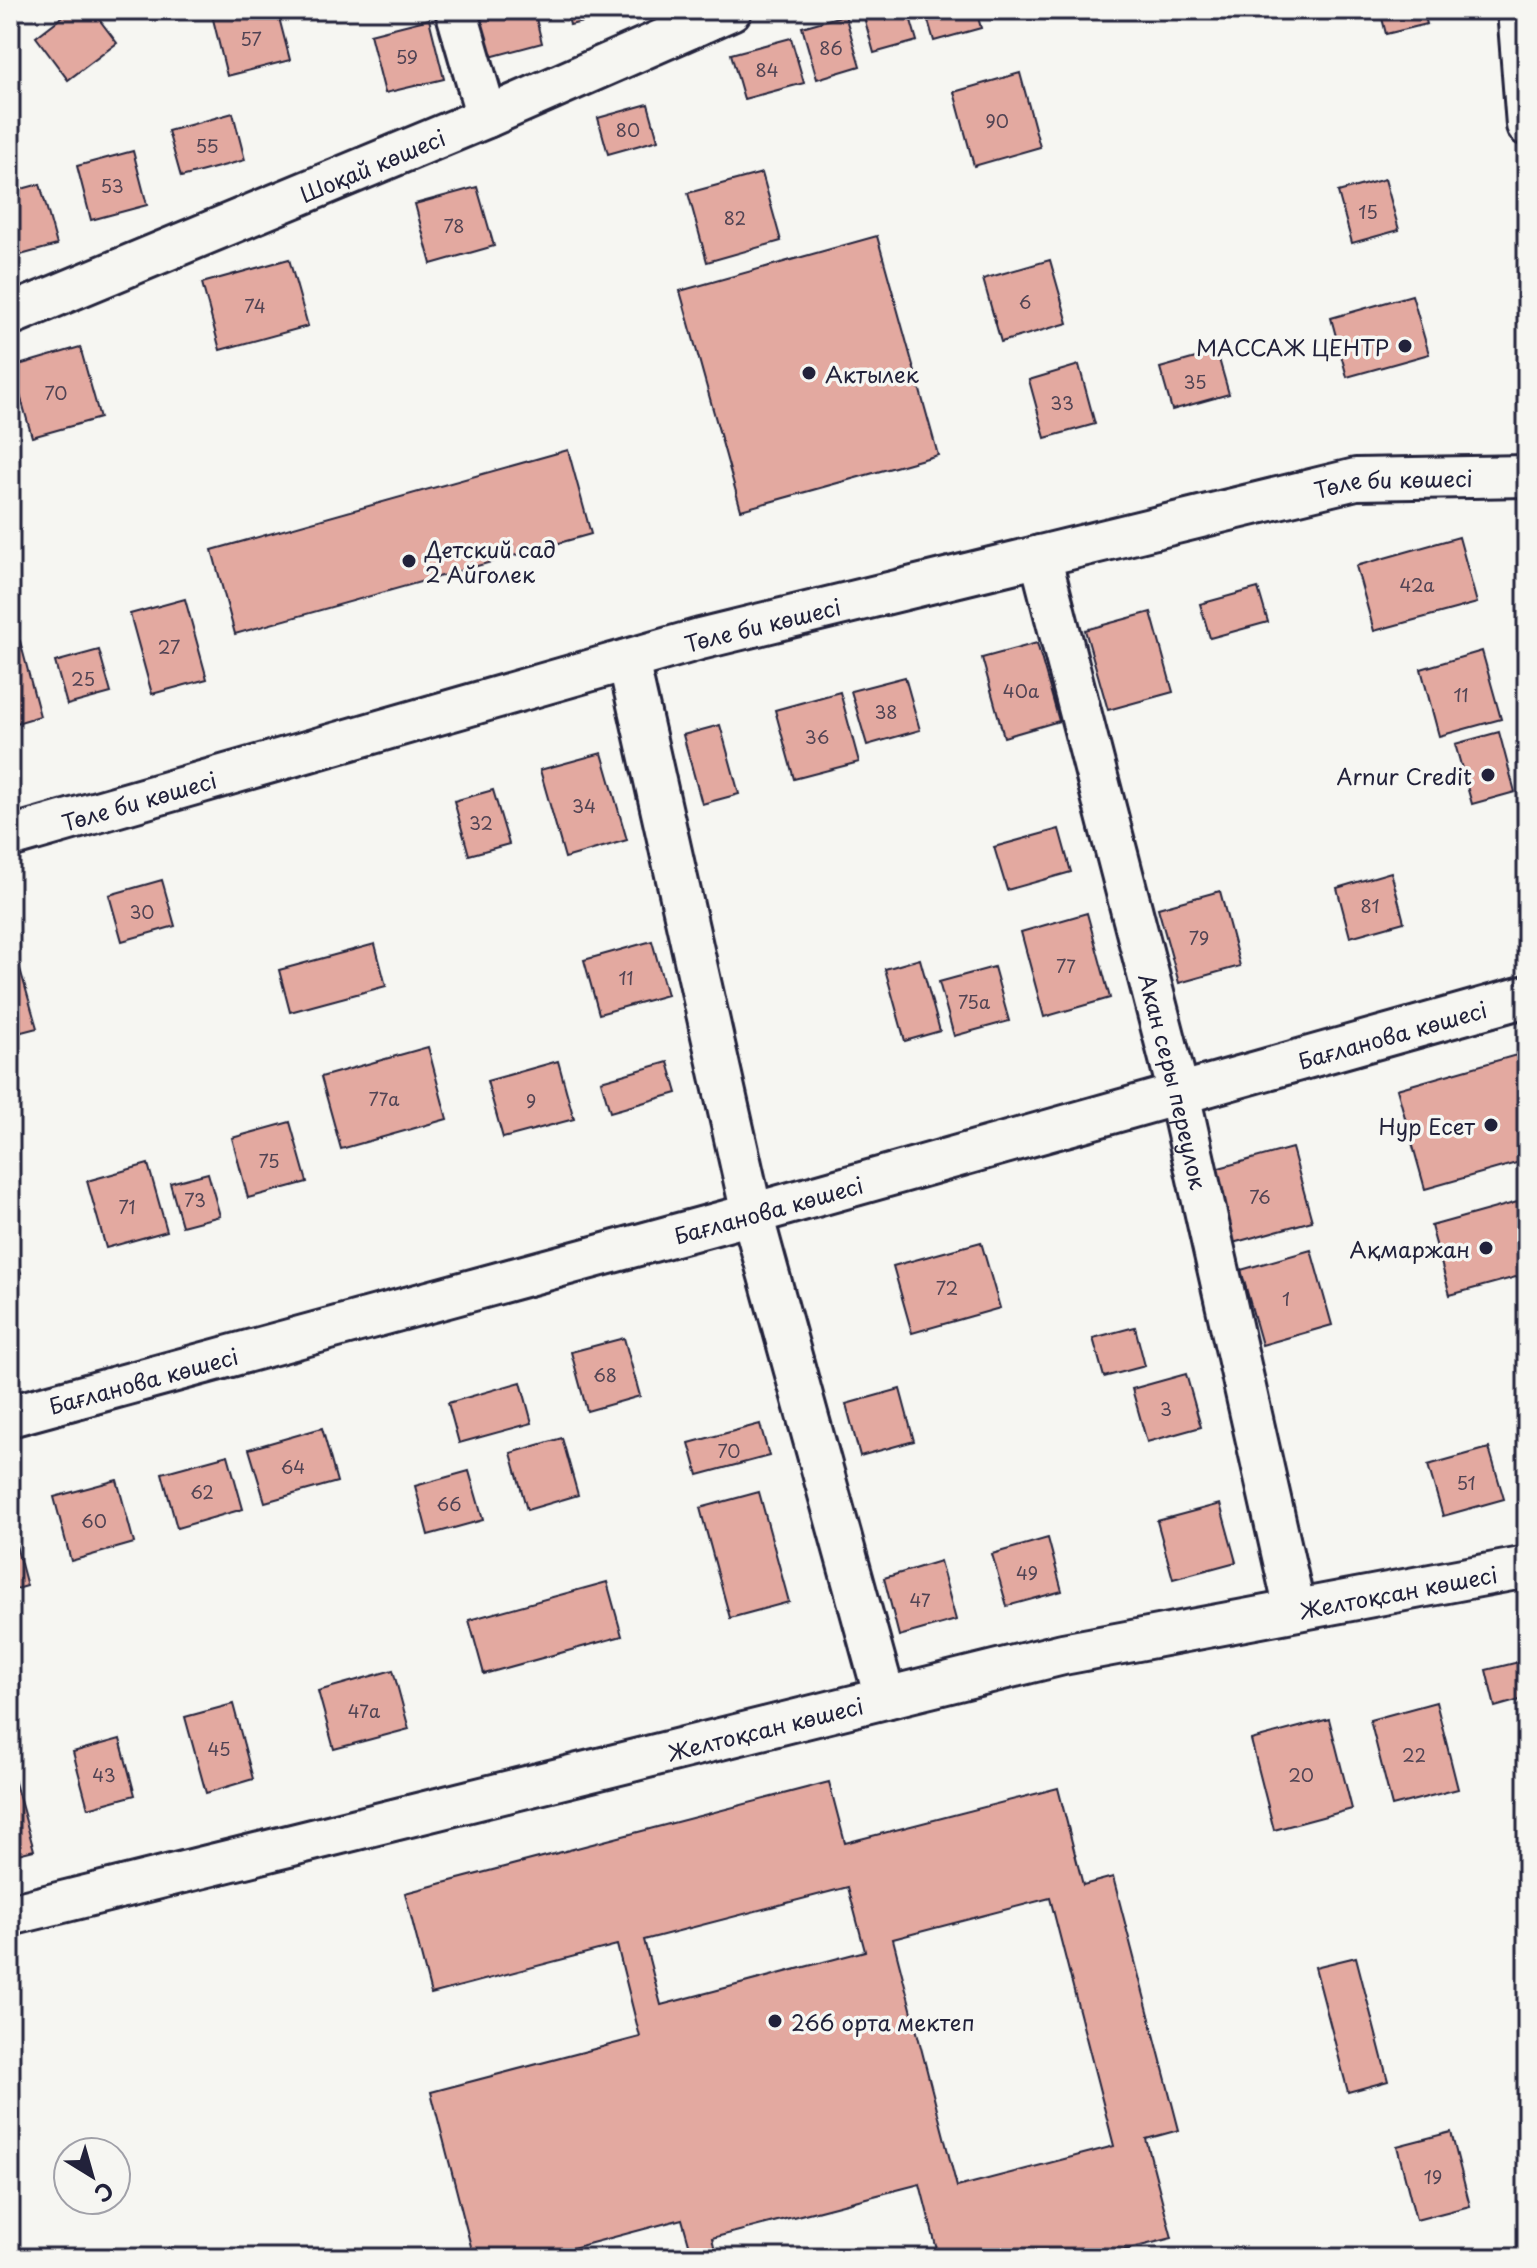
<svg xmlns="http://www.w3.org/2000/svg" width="1537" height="2268" font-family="'Playpen Sans',sans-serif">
	<rect width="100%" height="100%" fill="#f6f6f2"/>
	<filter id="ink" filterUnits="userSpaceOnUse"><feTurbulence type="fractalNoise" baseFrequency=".0125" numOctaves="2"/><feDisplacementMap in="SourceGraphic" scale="16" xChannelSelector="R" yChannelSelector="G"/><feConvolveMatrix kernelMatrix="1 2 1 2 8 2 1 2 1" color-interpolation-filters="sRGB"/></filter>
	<g filter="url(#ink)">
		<g fill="#e3a9a0" stroke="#22223b" stroke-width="2" fill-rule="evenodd">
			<path d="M71,10H92L117,43L68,80L36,37Z"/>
			<path d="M233,10H277L290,60L227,76L212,15Z"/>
			<path d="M478,10H534L542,43L490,57Z"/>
			<path d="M566,10H614L615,14L570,25Z"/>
			<path d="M862,10H908L917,41L874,53Z"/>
			<path d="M925,10H976L981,28L934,41Z"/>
			<path d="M1380,10H1423L1427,24L1386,34Z"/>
			<path d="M845,15L860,66L817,79L802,27Z"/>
			<path d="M429,19L444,79L385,93L370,34Z"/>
			<path d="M791,38L804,83L744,99L731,54Z"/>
			<path d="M1020,73L1040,147L974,166L954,92Z"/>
			<path d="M648,104L658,140L608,154L598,118Z"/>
			<path d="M233,113L245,160L181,177L168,131Z"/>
			<path d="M133,151L147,205L91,220L77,166Z"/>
			<path d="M762,173L781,241L707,262L688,193Z"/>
			<path d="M1385,179L1399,230L1352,243L1338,192Z"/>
			<path d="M40,184L57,245L10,258V192Z"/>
			<path d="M477,187L494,246L431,264L415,204Z"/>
			<path d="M877,236L938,455L741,510L680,291Z"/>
			<path d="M289,259L308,326L220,350L202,283Z"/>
			<path d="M1050,260L1068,323L1001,342L983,279Z"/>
			<path d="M1412,295L1429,354L1347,377L1331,318Z"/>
			<path d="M80,347L100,418L32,437L12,367Z"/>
			<path d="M1217,352L1229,394L1172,410L1160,368Z"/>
			<path d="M1079,365L1095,424L1045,438L1029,380Z"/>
			<path d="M568,450L591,534L235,634L212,550Z"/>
			<path d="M1459,537L1477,603L1374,631L1356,566Z"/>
			<path d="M1258,588L1268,622L1210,638L1200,604Z"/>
			<path d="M185,599L207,679L152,694L130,614Z"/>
			<path d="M1151,612L1173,692L1108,710L1085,630Z"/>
			<path d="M20,641L40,716L10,725V644Z"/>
			<path d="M1037,643L1059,721L1004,737L982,658Z"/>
			<path d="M99,650L111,693L67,705L55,662Z"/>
			<path d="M1482,651L1501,719L1439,736L1421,669Z"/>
			<path d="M905,677L920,730L867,745L851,691Z"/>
			<path d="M840,692L859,762L794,779L775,710Z"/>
			<path d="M720,725L739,794L702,804L683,735Z"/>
			<path d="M1499,732L1515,792L1472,804L1455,744Z"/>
			<path d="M602,753L627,840L565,858L540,770Z"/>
			<path d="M493,790L509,844L469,855L454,801Z"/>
			<path d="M1059,829L1071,872L1007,890L994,847Z"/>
			<path d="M1391,872L1404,922L1350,937L1337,888Z"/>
			<path d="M162,880L175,926L122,941L109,895Z"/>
			<path d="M1220,891L1240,966L1179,983L1158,908Z"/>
			<path d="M1087,913L1110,998L1044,1017L1021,932Z"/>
			<path d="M10,934L37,1028L10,1035Z"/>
			<path d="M652,941L667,995L599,1014L584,960Z"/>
			<path d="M375,944L386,986L290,1012L279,970Z"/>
			<path d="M920,959L940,1031L905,1041L885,969Z"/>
			<path d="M994,967L1009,1021L954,1036L939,982Z"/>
			<path d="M428,1047L447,1119L341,1149L321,1077Z"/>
			<path d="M1527,1052V1160L1425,1189L1397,1089Z"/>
			<path d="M558,1061L574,1119L503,1138L487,1081Z"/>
			<path d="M668,1062L677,1093L610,1112L601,1081Z"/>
			<path d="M290,1122L307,1182L248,1198L232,1138Z"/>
			<path d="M1292,1148L1312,1221L1229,1244L1208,1171Z"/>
			<path d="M148,1164L167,1231L106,1248L87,1181Z"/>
			<path d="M208,1173L220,1216L182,1226L170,1183Z"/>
			<path d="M1521,1201L1527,1223V1274L1450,1295L1431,1226Z"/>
			<path d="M10,1234L21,1273L10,1277Z"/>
			<path d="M981,1242L1000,1308L912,1333L893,1266Z"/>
			<path d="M1311,1250L1332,1325L1262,1345L1241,1270Z"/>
			<path d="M1135,1327L1145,1366L1104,1377L1093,1338Z"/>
			<path d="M624,1338L640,1396L587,1411L571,1352Z"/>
			<path d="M1186,1374L1201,1427L1147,1442L1132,1389Z"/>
			<path d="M521,1382L532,1423L459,1443L448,1403Z"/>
			<path d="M900,1389L914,1441L860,1456L846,1404Z"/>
			<path d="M760,1424L769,1456L698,1475L689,1443Z"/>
			<path d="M322,1428L337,1482L265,1502L249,1449Z"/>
			<path d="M562,1438L578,1495L527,1510L511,1453Z"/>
			<path d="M1489,1448L1504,1499L1443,1516L1428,1465Z"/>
			<path d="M228,1455L243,1509L177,1528L162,1473Z"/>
			<path d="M469,1471L483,1520L428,1535L415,1486Z"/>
			<path d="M117,1480L134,1543L71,1561L54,1497Z"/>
			<path d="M759,1492L789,1602L730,1618L700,1508Z"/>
			<path d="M1220,1504L1236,1562L1173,1579L1157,1521Z"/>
			<path d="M10,1523L27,1586L10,1591Z"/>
			<path d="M1048,1538L1062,1591L1007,1606L992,1554Z"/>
			<path d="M940,1561L956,1620L899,1636L884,1578Z"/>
			<path d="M607,1582L622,1636L484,1674L469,1620Z"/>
			<path d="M1527,1660V1698L1495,1707L1486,1670Z"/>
			<path d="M393,1670L409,1729L334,1749L318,1691Z"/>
			<path d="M1436,1702L1458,1789L1392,1806L1370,1720Z"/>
			<path d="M233,1704L253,1779L206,1793L185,1717Z"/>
			<path d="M1329,1719L1352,1809L1274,1830L1251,1740Z"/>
			<path d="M120,1739L135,1795L88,1808L73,1752Z"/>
			<path d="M14,1779L34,1850L10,1856V1780Z"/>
			<path d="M829,1782L845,1843L1058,1788L1083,1885L1113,1877L1179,2130L1146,2139L1172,2238L1093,2258H906L937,2250L920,2184L712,2238L717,2258H693L682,2219L535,2258H474L431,2092L640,2037L617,1945L431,1994L405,1893ZM848,1887L865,1951L661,2005L644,1940ZM1050,1898L1114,2146L957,2187L893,1939Z"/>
			<path d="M1356,1957L1388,2081L1348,2092L1315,1967Z"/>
			<path d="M1451,2132L1470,2206L1416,2220L1397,2146Z"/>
		</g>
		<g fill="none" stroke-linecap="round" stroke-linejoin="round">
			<defs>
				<g id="street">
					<path d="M456,10L487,117"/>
					<path d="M1518,10L1527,125"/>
					<path id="s1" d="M10,315L487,117L731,10"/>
					<path id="s2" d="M1040,556L1179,1094L1295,1610"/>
					<path d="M628,660L752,1214L885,1698"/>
					<path id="s3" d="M10,837L700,639L1356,479L1527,476"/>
					<path id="s4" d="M10,1416L752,1214L1527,996"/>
					<path id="s5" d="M10,1915L1063,1654L1527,1567"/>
				</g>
			</defs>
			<use href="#street" stroke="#22223b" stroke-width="46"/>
			<use href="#street" stroke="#f6f6f2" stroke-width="40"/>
		</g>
	</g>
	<g fill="#22223b" stroke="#f6f6f2" stroke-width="3">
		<circle cx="1405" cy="346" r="8"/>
		<circle cx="809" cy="373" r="8"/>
		<circle cx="409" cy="561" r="8"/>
		<circle cx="1488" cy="775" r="8"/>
		<circle cx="1491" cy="1125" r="8"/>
		<circle cx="1486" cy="1248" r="8"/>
		<circle cx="775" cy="2021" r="8"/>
	</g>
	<g text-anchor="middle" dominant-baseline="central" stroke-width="7" stroke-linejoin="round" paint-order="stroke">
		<g font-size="18" fill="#524454">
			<text x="251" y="38">57</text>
			<text x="831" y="47">86</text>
			<text x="407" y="56">59</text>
			<text x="767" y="69">84</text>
			<text x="997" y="120">90</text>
			<text x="628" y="129">80</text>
			<text x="207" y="145">55</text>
			<text x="112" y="185">53</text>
			<text x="1368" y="211">15</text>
			<text x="735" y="217">82</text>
			<text x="454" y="225">78</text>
			<text x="1025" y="301">6</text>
			<text x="255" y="305">74</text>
			<text x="1195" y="381">35</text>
			<text x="56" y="392">70</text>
			<text x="1062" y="402">33</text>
			<text x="1417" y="584">42а</text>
			<text x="169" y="646">27</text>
			<text x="83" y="678">25</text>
			<text x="1021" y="690">40а</text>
			<text x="1461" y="694">11</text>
			<text x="886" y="711">38</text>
			<text x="817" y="736">36</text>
			<text x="584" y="805">34</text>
			<text x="481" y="822">32</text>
			<text x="1370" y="905">81</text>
			<text x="142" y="911">30</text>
			<text x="1199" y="937">79</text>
			<text x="1066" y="965">77</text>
			<text x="626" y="977">11</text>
			<text x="974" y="1001">75а</text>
			<text x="384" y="1098">77а</text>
			<text x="531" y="1100">9</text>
			<text x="269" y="1160">75</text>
			<text x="1260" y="1196">76</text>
			<text x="195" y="1199">73</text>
			<text x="127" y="1206">71</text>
			<text x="947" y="1287">72</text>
			<text x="1286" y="1298">1</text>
			<text x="605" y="1374">68</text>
			<text x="1166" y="1408">3</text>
			<text x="729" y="1450">70</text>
			<text x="293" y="1466">64</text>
			<text x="1466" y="1482">51</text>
			<text x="202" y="1491">62</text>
			<text x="449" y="1503">66</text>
			<text x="94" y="1520">60</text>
			<text x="1027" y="1572">49</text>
			<text x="920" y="1599">47</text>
			<text x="364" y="1710">47а</text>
			<text x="219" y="1748">45</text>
			<text x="1414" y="1754">22</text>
			<text x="104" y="1774">43</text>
			<text x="1301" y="1774">20</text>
			<text x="1433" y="2176">19</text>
		</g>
		<g font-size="22" fill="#22223b" stroke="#f6f6f2">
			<text stroke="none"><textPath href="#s1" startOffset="392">Шоқай көшесі</textPath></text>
			<text stroke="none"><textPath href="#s3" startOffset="1430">Төле би көшесі</textPath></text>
			<text stroke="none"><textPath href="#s3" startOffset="782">Төле би көшесі</textPath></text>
			<text stroke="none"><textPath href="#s3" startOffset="134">Төле би көшесі</textPath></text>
			<text stroke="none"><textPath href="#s4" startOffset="1434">Бағланова көшесі</textPath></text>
			<text stroke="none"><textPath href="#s2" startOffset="542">Акан серы переулок</textPath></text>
			<text stroke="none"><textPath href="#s4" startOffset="786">Бағланова көшесі</textPath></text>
			<text stroke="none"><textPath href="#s4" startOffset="138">Бағланова көшесі</textPath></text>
			<text stroke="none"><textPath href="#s5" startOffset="1426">Желтоқсан көшесі</textPath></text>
			<text stroke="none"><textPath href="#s5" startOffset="778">Желтоқсан көшесі</textPath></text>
		</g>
		<g font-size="22" fill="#22223b" stroke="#f6f6f2" text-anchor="end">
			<text x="1389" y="346">МАССАЖ ЦЕНТР</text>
			<text x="825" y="373" text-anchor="start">Актылек</text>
			<text x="425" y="548" text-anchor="start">Детский сад<tspan x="425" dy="25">2 Айголек</tspan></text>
			<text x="1472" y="775">Arnur Credit</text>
			<text x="1475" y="1125">Нур Есет</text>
			<text x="1470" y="1248">Ақмаржан</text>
			<text x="791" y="2021" text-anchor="start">266 орта мектеп</text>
		</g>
	</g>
	<rect width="1537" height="2268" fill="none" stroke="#f6f6f2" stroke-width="40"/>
	<rect x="20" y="20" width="1497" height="2228" fill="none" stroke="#22223b" stroke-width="3" filter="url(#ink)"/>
	<g transform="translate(92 2176) rotate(143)"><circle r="38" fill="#f6f6f2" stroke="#a1a1a9" stroke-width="2"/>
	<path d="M0-6L14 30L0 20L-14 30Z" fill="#22223b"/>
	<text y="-12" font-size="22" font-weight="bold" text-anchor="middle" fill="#22223b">С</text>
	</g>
</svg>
